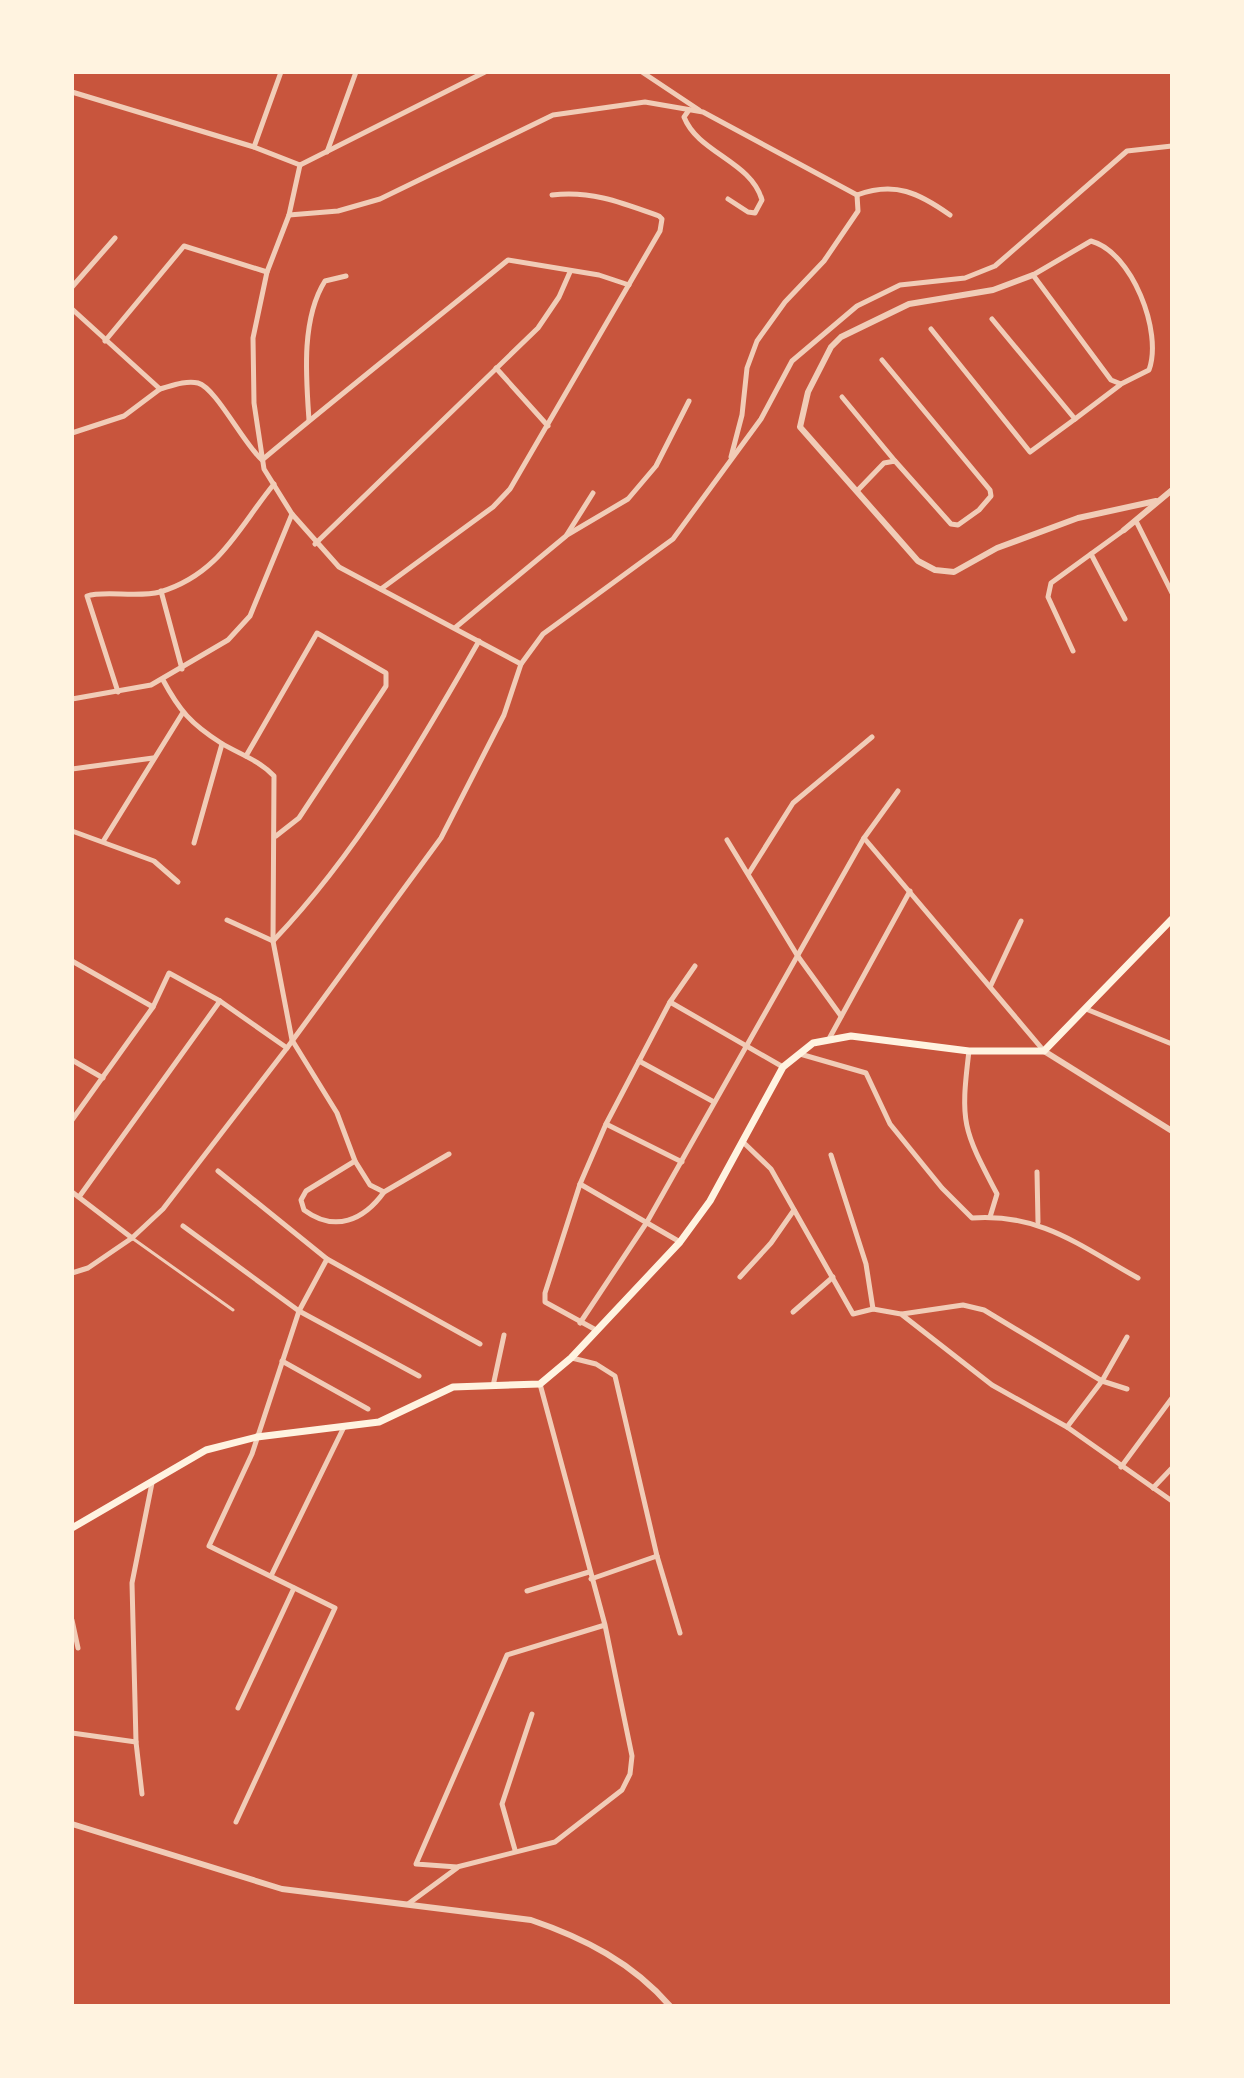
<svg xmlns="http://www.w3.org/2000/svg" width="1244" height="2078" font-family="Jost,sans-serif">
	<rect width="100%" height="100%" fill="#c8553d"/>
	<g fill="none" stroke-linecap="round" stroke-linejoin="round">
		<path stroke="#f1ccb7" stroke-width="3" d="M132,1238L233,1310"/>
		<g stroke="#f1ccb7" stroke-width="5">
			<path d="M642,72L699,110"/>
			<path d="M72,92L254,147L300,165"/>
			<path d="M689,110L684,117C698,153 751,161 762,200L755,213L748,212L728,199"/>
			<path d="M254,147L281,72"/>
			<path d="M327,152L356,72"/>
			<path d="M300,165L289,215L267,272L253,338L254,403L264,469L292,514L339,567L521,664"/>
			<path d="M300,165L485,72"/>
			<path d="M857,195C895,181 919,193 950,215"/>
			<path d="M289,215L338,211L380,199L553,115L645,102L703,112L857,195"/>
			<path d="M1091,241C1132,252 1163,332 1149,370L1121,384L1111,380L1033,275Z"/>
			<path d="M72,287L115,238"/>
			<path d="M72,309L160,389C171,386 186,380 198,383C216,388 243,443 262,460C343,392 426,327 508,260L599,275L629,285"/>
			<path d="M992,319L1075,419L1120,385"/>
			<path d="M931,329L1030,452L1075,419"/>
			<path d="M105,341L184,246L267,272"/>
			<path d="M496,368L548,426"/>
			<path d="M842,397L895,461"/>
			<path d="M309,420C306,377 301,319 325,281L346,276"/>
			<path d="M72,433L124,416L160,389"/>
			<path d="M731,457L742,415L747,368L757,341L785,302L824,261L858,211L857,195"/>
			<path d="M857,491L884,463L895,461L951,524L958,525L979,510L991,496L990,490L882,360"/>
			<path d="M1136,521L1172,593"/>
			<path d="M567,535L628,499L656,466L689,401"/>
			<path d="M315,544L538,328L559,297L570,272"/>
			<path d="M1091,554L1125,619"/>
			<path d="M381,589L493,507L510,489L660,231L662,219L659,216C623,203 591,190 552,195"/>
			<path d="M161,591L182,669"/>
			<path d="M456,627L566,536L593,493"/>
			<path d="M1073,651L1048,597L1051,583L1124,530"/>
			<path d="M163,680C179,710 191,724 221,743C239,754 259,760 274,776L273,941L292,1040L337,1113L355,1161L370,1185L384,1192L449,1154"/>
			<path d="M118,692L87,596C104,590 137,598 160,592C220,574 238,528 274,484"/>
			<path d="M72,699L151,685L228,640L250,616L292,514"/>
			<path d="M246,756L317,633L386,673V686L299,818L276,836"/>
			<path d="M72,769L153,758"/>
			<path d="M72,831L154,861L178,882"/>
			<path d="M864,838L1044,1051"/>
			<path d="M104,840L182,714"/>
			<path d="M727,840L797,955L841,1016"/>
			<path d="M194,843L222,744"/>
			<path d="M749,873L793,803L872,737"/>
			<path d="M227,920L273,941"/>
			<path d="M274,940C357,853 419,746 479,641"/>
			<path d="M72,961L153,1007"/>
			<path d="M991,985L1021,921"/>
			<path d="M670,1002L783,1067"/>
			<path d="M1086,1009L1172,1044"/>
			<path d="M830,1037L910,891"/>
			<path d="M969,1051C960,1124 963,1129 997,1194L990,1217"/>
			<path d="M800,1054L866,1073L890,1124L942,1188L972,1218C1041,1213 1080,1246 1138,1278"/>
			<path d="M72,1060L103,1078"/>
			<path d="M639,1061L714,1102"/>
			<path d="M72,1120L153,1007L169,973L220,1001L287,1048"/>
			<path d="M606,1124L682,1162"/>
			<path d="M743,1142L771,1169L853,1314L873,1309L901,1314L992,1385L1067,1427L1172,1501"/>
			<path d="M831,1155L866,1264L873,1309"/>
			<path d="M355,1161L306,1191L301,1200L304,1210C335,1233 364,1220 384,1192"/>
			<path d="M218,1171L327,1259L480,1344"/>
			<path d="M1037,1172L1038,1222"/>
			<path d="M580,1184L680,1242"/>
			<path d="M72,1192L132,1238"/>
			<path d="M79,1197L220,1001"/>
			<path d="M183,1226L299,1311L419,1376"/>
			<path d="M72,1273L88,1268L132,1238L163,1209L287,1048L441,838L504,715L521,664L543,634L673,539L761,419L792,361L857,306L900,285L965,278L995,266L1127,151L1172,146"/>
			<path d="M740,1277L771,1243L794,1210"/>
			<path d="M793,1312L833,1277"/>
			<path d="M902,1314L963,1305L984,1310L1102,1381L1127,1389"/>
			<path d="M580,1323L647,1222L864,838L898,791"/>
			<path d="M596,1330L545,1302V1293L580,1184L606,1124L670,1002L695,966"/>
			<path d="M572,1358L596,1364L615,1376L657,1556L591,1579"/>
			<path d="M282,1361L368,1409"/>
			<path d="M540,1384L605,1625L632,1756L630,1774L622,1790L555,1842L457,1867L416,1864L507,1655L605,1625"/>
			<path d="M493,1386L504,1335"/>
			<path d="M1067,1427L1102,1381L1127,1337"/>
			<path d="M1121,1467L1172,1398"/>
			<path d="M1153,1488L1172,1468"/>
			<path d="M657,1556L680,1633"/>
			<path d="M271,1576L343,1429"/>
			<path d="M527,1591L589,1572"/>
			<path d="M72,1620L78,1648"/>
			<path d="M238,1708L294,1588"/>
			<path d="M72,1733L136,1742"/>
			<path d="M142,1794L136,1742L132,1583L152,1483"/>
			<path d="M236,1822L335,1608L209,1546L252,1454L299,1311L327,1259"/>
			<path d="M515,1850L502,1804L532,1714"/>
			<path d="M408,1904L457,1868"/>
		</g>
		<g stroke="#f1ccb7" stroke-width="6">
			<path d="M1033,275L993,290L909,304L841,337L831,347L808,392L800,427L918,561L935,570L954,572L997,548L1078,518L1156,501"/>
			<path d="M1124,530L1172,490"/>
			<path d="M1044,1051L1172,1131"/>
			<path d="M72,1824L282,1889L531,1920C584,1938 633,1963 670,2006"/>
		</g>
		<path stroke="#fff3e0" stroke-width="7" d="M72,1528L206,1450L257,1437L379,1422L453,1387L540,1384L571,1358L680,1242L710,1201L783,1067L813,1043L851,1036L969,1051H1044L1172,919"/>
	</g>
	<rect width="1244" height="2078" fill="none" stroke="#fff3e0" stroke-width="148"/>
</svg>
